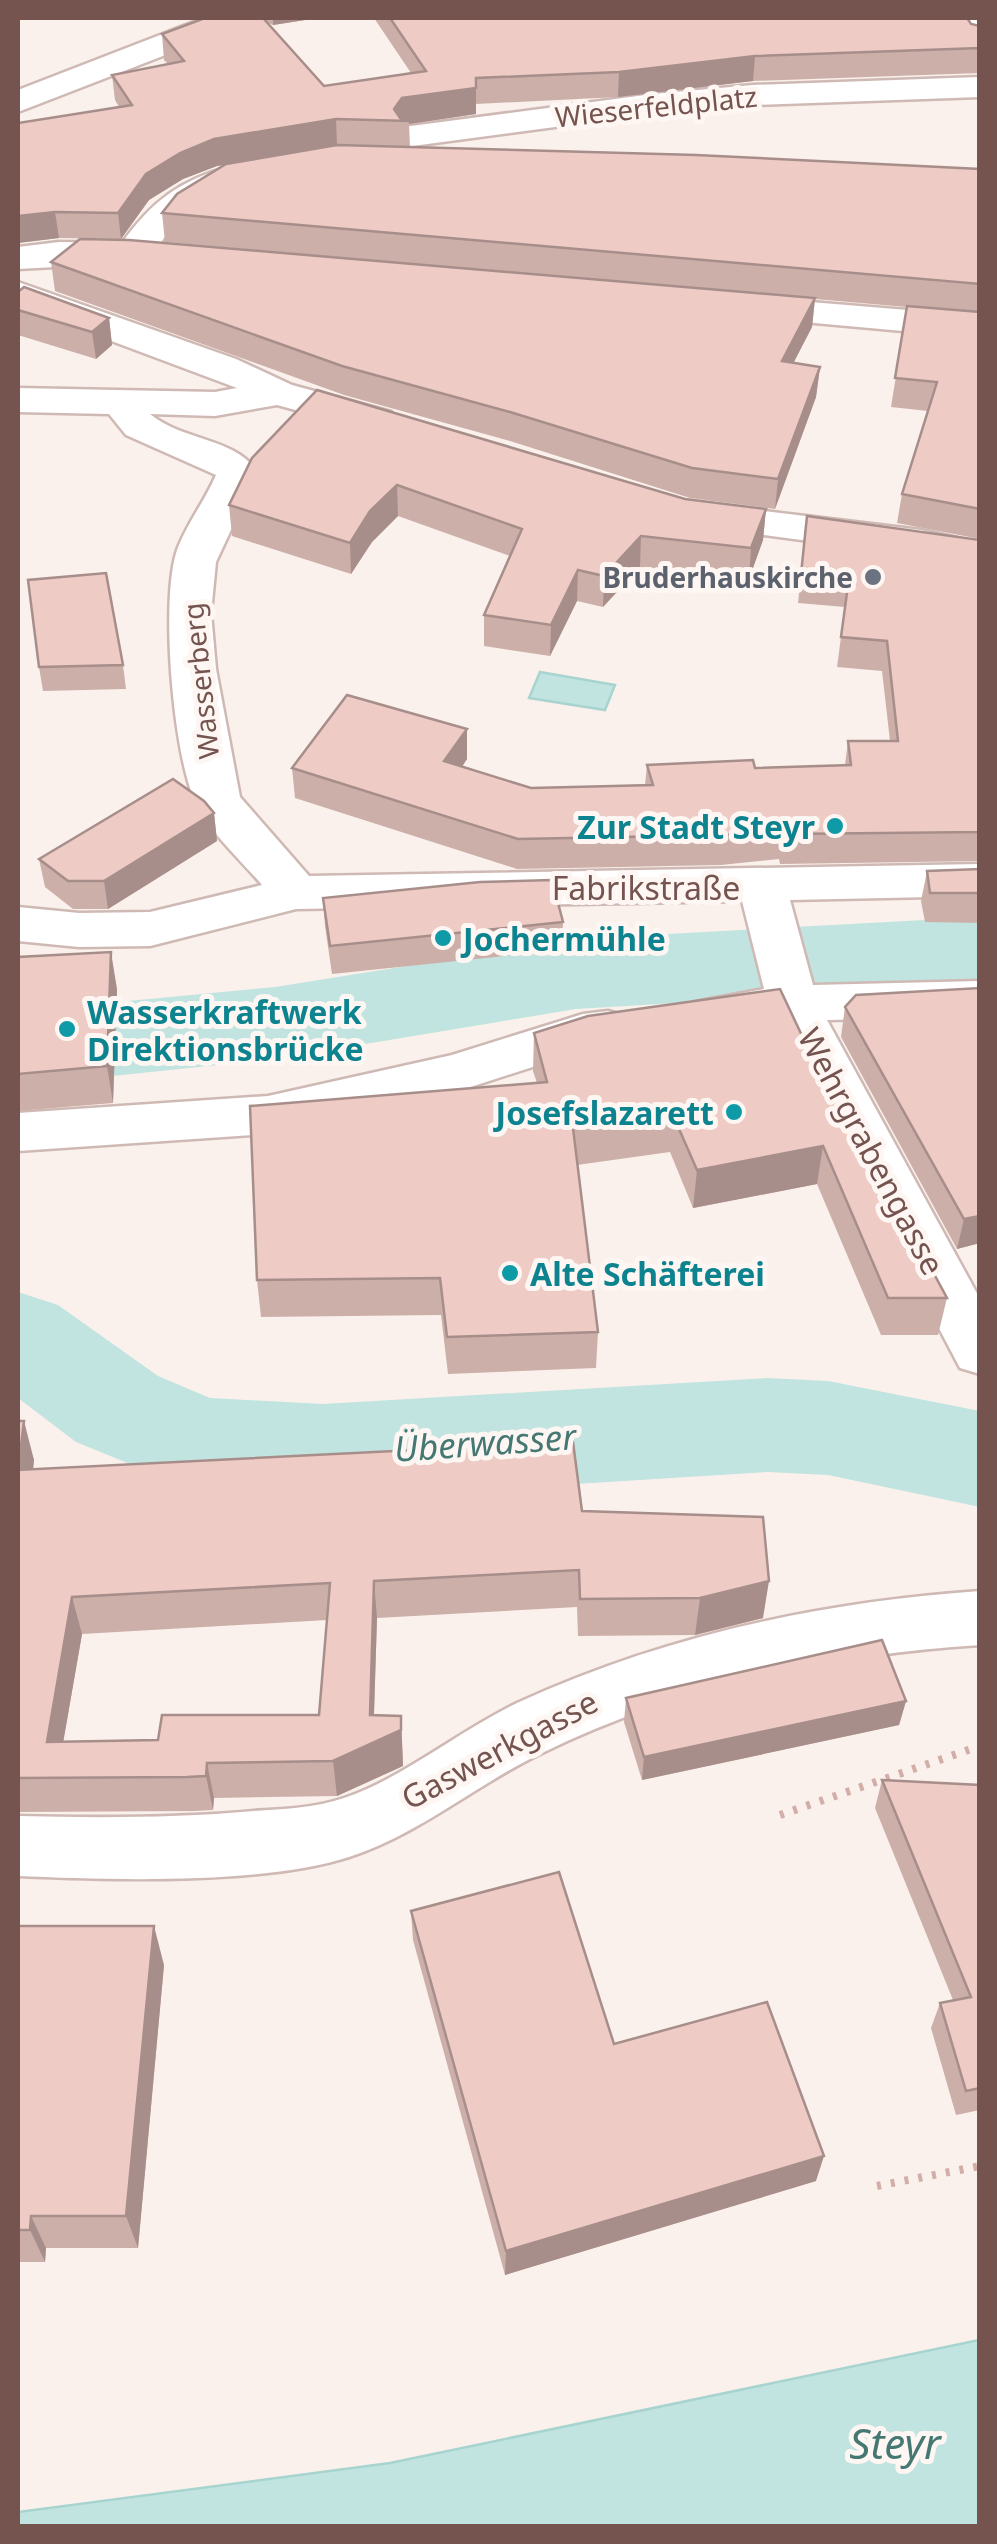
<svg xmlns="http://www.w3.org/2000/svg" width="997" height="2544" font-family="'Noto Sans',sans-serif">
	<rect width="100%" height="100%" fill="#fbf1ec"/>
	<g fill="#c1e4e0" stroke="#a8d4d0" stroke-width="2.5">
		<path d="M540,672L615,685L605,710L529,698Z"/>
		<path d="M979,2340V2526H18V2512L390,2463Z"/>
	</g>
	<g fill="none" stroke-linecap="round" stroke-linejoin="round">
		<g fill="#c1e4e0" fill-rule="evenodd">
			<path d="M980,917V985L576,1009L275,1059L55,1082L18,1079V1006L55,1008L275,987L576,939Z"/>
			<path d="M18,1292L58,1305L158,1376L210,1398L323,1404L767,1378L828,1381L980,1411V1507L828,1475L767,1472L323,1500L201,1493L76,1442L18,1398Z"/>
		</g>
		<defs>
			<g id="minor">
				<path d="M204,18H248L243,25L18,112V90Z"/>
				<path d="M954,18H980V49L968,46Z"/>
				<path d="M980,77V97L753,105L653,114L375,151L353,164L341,167L329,164L324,157L346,138L373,131L653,94L753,85Z"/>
				<path d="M229,167L241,171L247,178C237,191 213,193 199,203C175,218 162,241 148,262L18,269V247L59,242L122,243C151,202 180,180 229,167Z"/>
				<path d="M18,282L236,359L292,385L391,412L397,420L391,428L377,432L277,405L215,416L150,414C182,441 234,437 258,472L216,562L211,613L216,669L240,797L309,876L980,864V896L790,900L813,985L980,981V1017L827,1020L980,1299V1374L960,1368L778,1023L713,1033L695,1028L688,1015L695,1002L764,989L742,901L296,909L150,946L79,947L18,941V907L79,913L150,912L262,885C241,860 208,831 195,801C173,753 160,600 177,550C187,523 205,501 216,475L126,435L109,414L18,412V388L215,392L237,388L18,306Z"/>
				<path d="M738,296L980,316V338L725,315L719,307L725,299Z"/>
				<path d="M689,502L921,530L980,543V568L921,556L674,523L668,514L674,505Z"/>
				<path d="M608,1011L626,1016L633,1029L626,1042L585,1050L455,1092L268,1134L18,1151V1113L268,1096L452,1055L583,1014Z"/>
				<path d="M980,1591V1645C827,1655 679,1686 542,1753C475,1785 420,1834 349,1857C262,1885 110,1880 18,1876V1816C97,1818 175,1818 254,1811C283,1809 315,1808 344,1798C400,1780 460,1730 517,1703C663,1636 820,1602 980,1591Z"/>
			</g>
		</defs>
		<use href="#minor" stroke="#cfb9b4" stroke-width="5"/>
		<g stroke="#d3aea8" stroke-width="8" stroke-dasharray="4 10" stroke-linecap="butt">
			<path d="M780,1815L980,1746"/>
			<path d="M877,2186L980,2166"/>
		</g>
		<use href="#minor" fill="#fff" fill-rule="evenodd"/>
	</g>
	<g fill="#cdafa9" fill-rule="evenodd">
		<path d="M205,18H318L273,25L268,23L324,86L411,73L374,18H967L971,24L980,26V73L753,81L618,97L476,104V114L409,124L410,147L980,169V539L897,523L902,494L928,411L891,407L907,307L815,299L812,327L793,363L820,367L816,397L775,509L690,498L510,441L344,395L55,291L51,262L499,271L165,242L162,213L274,156L217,166L183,179L149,200L121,239L59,238L18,243V123L119,107L115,100L112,75L168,64L164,60L162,34Z"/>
		<path d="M18,292L109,318L112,345L96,359L18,335Z"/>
		<path d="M252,458L685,499L766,509L763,540L749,579L640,567L603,607L577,601L550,656L484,646V615L510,556L398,516L372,542L351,574L232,536L229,505Z"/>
		<path d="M807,516L980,540V861L780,864L779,859L721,865L517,869L295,798L292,768L467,729V759L462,767L531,788L645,785L647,765L755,768L845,765L848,741H890L882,671L837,667L845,607L798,603Z"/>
		<path d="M123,665L126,689L43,691L39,667Z"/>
		<path d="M214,813L217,841L108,909H73L45,887L39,859Z"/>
		<path d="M980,869V923L925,922L921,901L927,871Z"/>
		<path d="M323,898L563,922L562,950L332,974L325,926Z"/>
		<path d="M18,957L117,989L113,1103L18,1111Z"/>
		<path d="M845,1007L980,1243L957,1249L841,1037Z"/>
		<path d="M534,1033L805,1042L947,1298L938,1335H881L817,1184L693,1208L670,1152L577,1165L598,1332L596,1368L448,1374L441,1315L261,1317L257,1280L537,1083L533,1071Z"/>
		<path d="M18,1421L34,1460L33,1469L582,1511L763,1618L695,1635L578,1636L577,1607L377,1618L374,1715L401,1716L403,1766L337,1796L214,1798L213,1810L195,1811L18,1812V1814ZM327,1620L319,1715L158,1740L63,1742L82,1634Z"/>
		<path d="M626,1698L906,1701L899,1725L642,1780L624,1722Z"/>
		<path d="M882,1780L980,1785V2110L956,2115L931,2028L940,2003L953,2000L875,1808Z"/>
		<path d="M411,1911L614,2044L816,2181L505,2275L413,1940Z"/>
		<path d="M18,1926L164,1965L138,2248H46L45,2262H18Z"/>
	</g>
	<g fill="#a78e8a">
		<path d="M273,18H318L273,25Z"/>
		<path d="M755,56L753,81L618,97L619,72Z"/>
		<path d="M476,88V114L409,124V121H395L394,109L402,98Z"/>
		<path d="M336,119L337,145L217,166L183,179L149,200L121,239L118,213L146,174L180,153L214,139Z"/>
		<path d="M55,212L59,238L18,243V216Z"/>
		<path d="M815,298L812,327L779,391L782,361Z"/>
		<path d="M109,318L112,345L96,359L92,332Z"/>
		<path d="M820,367L816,397L775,509L778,479Z"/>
		<path d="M397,485L398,516L372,542L351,574L350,543L370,511Z"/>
		<path d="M766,509L763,540L749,579L751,548Z"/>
		<path d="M641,536L640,567L603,607L604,576Z"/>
		<path d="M578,570L577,601L550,656L551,625Z"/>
		<path d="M467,729V759L445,791L444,761Z"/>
		<path d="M214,813L217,841L108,909L104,881Z"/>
		<path d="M111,952L117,989L113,1103L107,1066Z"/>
		<path d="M823,1146L817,1184L693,1208L697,1170Z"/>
		<path d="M980,1216V1243L957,1249L964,1219Z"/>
		<path d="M24,1421L34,1460L29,1508L18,1470Z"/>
		<path d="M374,1581L377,1618L373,1743L401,1716L403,1766L337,1796L333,1761L370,1715Z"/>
		<path d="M769,1581L763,1618L695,1635L700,1598Z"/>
		<path d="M72,1597L82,1634L57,1778L47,1742Z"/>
		<path d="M906,1701L899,1725L642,1780L644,1757Z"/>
		<path d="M207,1763L214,1798L213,1810L206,1776Z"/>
		<path d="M154,1926L164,1965L138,2248L126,2216Z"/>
		<path d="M824,2156L816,2181L505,2275L506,2251Z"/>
		<path d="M31,2216L46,2248L45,2262L30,2230Z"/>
	</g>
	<g fill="#eecbc5" stroke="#a78e8a" stroke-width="2.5" fill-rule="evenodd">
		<path d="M205,18H263L324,86L426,71L390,18H967L971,24L980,26V48L755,56L619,72L476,78V88L402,98L394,109L400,118L409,121L336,119L214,139L180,153L146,174L118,213L55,212L18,216V123L132,105L112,75L184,61L162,34Z"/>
		<path d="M337,145L696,155L980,169V284L162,213L177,194L226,164Z"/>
		<path d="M80,239L129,240L815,298L782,361L820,367L778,479L692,468L510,412L342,366L51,262Z"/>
		<path d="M24,287L109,318L92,332L18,310V292Z"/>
		<path d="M907,306L980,312V509L902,494L937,382L895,378Z"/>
		<path d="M317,390L685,499L766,509L751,548L641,536L604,576L578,570L551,625L484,615L522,529L397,485L370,511L350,543L229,505L252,458Z"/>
		<path d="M807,516L980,540V832L784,834L782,830L724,835L518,839L292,768L347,695L467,729L444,761L531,788L653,785L647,765L753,760L755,768L851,765L848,741H898L887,641L841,637L849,578L801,574Z"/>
		<path d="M106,573L123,665L39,667L28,580Z"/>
		<path d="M173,779L204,801L214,813L104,881H68L39,859Z"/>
		<path d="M980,869V893H930L927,871Z"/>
		<path d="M552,880L563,922L330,946L323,898L480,882Z"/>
		<path d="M111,952L107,1066L18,1074V957Z"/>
		<path d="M980,988V1216L964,1219L845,1007L856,995Z"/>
		<path d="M780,989L805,1042L808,1040L947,1298H888L823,1146L697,1170L673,1115L573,1128L598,1332L447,1337L440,1278L257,1280L250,1106L547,1082L534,1033L588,1016Z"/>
		<path d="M18,1421H24L18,1470L573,1442L582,1511L763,1517L769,1581L700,1598L580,1599L579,1570L374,1581L370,1715L401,1716V1730L333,1761L207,1763L206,1776L187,1777L18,1778ZM330,1583L319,1715H162L158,1740L47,1742L72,1597Z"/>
		<path d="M882,1640L906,1701L644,1757L626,1698Z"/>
		<path d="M882,1780L980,1785V2088L966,2091L940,2003L971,1997Z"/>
		<path d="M559,1872L614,2044L767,2002L824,2156L506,2251L411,1911Z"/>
		<path d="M18,1926H154L126,2216H31L30,2230H18Z"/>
	</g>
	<circle fill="#6b7280" stroke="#fef6f2" stroke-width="4" cx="873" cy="577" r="10"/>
	<g fill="#0f9aa8" stroke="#fef6f2" stroke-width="4">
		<circle cx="835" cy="826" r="10"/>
		<circle cx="443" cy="938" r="10"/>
		<circle cx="67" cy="1029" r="10"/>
		<circle cx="734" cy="1112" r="10"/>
		<circle cx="510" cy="1273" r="10"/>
	</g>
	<g text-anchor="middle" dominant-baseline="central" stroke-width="10" stroke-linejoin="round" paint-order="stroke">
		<g font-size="28" fill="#755450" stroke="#fef6f2">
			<text transform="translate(656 106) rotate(-6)">Wieserfeldplatz</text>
			<text transform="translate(200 681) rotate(-96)">Wasserberg</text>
		</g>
		<g font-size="28" font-weight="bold" fill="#5b616d" stroke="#fef6f2" text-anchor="end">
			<text x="853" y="577">Bruderhauskirche</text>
		</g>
		<g font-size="32" font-weight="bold" fill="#0d838f" stroke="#fef6f2" text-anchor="start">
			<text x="815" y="826" text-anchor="end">Zur Stadt Steyr</text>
			<text x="463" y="938">Jochermühle</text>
			<text x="87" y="1011">Wasserkraftwerk<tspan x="87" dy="37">Direktionsbrücke</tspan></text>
			<text x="714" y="1112" text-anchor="end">Josefslazarett</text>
			<text x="530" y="1273">Alte Schäfterei</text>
		</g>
		<g font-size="32" fill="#755450" stroke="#fef6f2">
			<text x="646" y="887">Fabrikstraße</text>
			<text transform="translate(872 1151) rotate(62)">Wehrgrabengasse</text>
			<text transform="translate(499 1749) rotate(-28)">Gaswerkgasse</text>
		</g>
		<g font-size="35" font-style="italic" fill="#457873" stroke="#fef6f2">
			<text transform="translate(485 1442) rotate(-4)">Überwasser</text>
		</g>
		<g font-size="42" font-style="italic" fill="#457873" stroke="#fef6f2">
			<text x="895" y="2442">Steyr</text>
		</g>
	</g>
	<rect width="997" height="2544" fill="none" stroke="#755450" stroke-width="40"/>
</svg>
